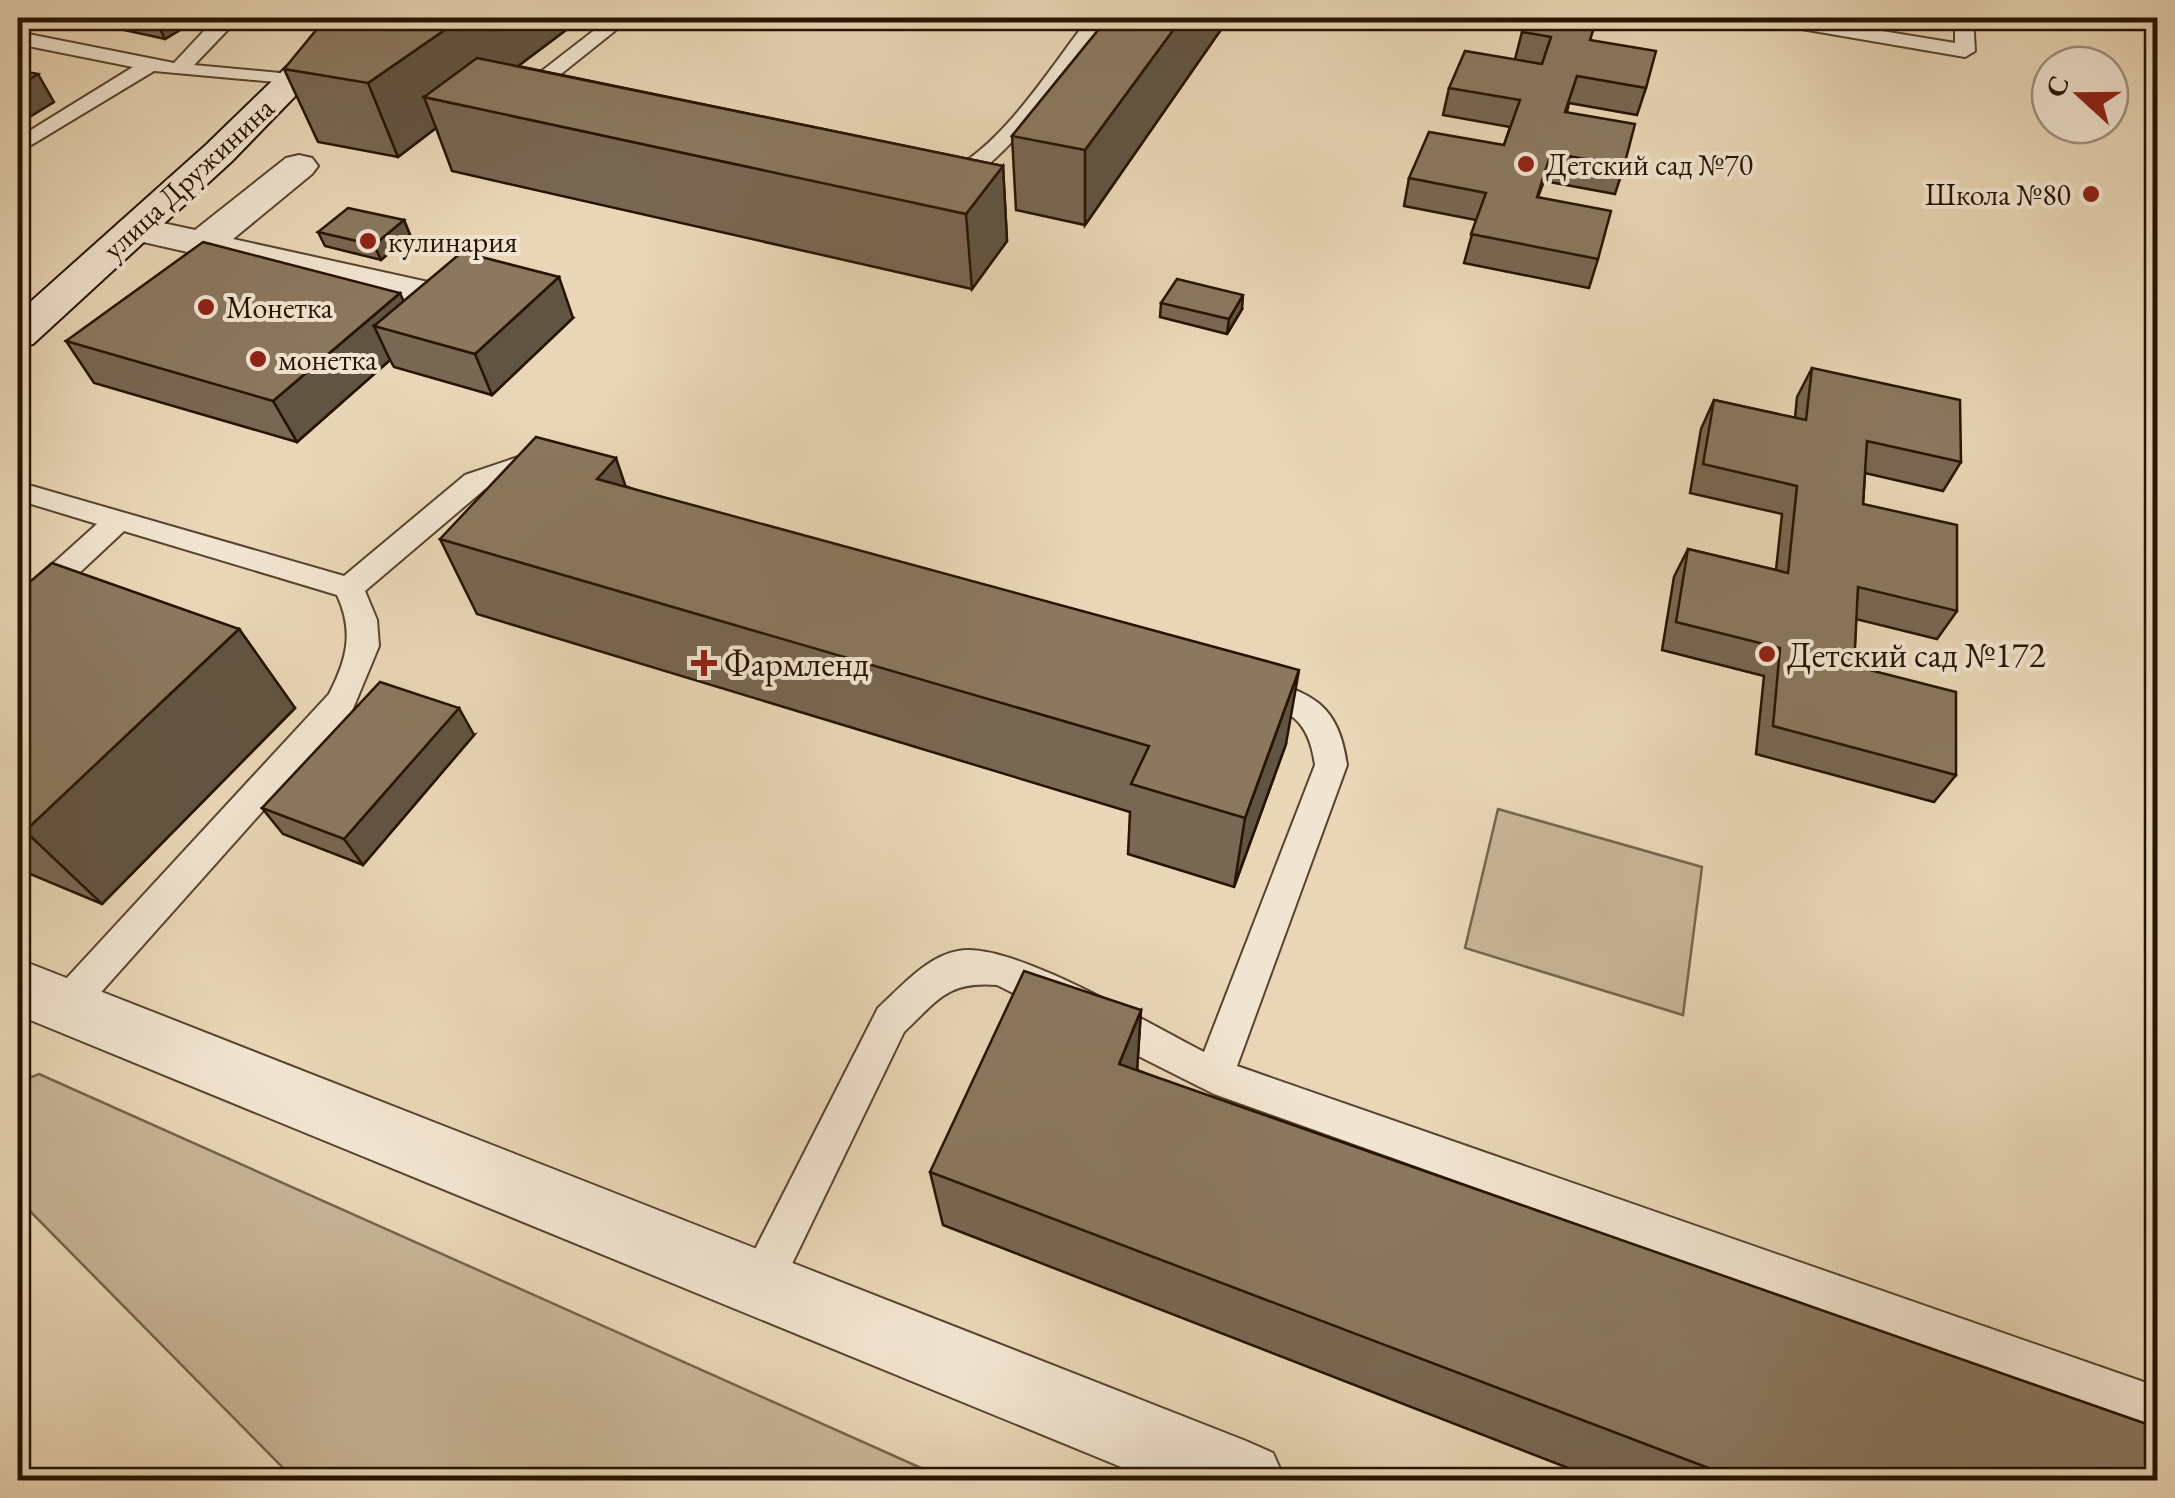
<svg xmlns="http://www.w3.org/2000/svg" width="2175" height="1498" viewBox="0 0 2175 1498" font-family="'EB Garamond',serif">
	<rect width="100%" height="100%" fill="#e9d6b6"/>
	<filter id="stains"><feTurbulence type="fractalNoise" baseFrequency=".002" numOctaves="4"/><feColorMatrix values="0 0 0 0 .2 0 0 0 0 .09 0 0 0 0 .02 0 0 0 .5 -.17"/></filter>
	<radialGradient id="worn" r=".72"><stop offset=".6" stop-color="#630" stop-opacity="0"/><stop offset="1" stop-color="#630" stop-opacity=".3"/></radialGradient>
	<path fill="#c8b597" stroke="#77644c" stroke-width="2.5" d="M1498 809 1702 867 1683 1015 1465 948Z
		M39 1074 948 1480H295L18 1199V1082Z"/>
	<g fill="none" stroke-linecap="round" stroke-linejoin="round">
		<defs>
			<path id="service" d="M216 18H239L194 65 291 74 301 80 298 84 154 71 18 153V138L133 67 18 44V32L174 63Z
				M610 18H631L526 102H512V94Z
				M1089 18H1109C1082 55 984 200 936 188V178C1001 151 1047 71 1089 18Z
				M1708 18H1803L1955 43V18H1973L1975 51 1965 57 1784 26 1718 24Z
				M524 455 551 456 565 465 561 471 526 473 485 489 365 591 377 620 379 646 352 711 78 1018 65 1023 52 1018 46 1006 52 994 329 694C347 659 354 632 337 595L124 531 29 620 18 623V595L97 524 18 500V482L344 576 465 475Z
				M1252 675C1309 693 1338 700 1347 765L1237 1066 2158 1387V1431L1214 1094 997 985C947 981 938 1000 904 1032L774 1301 759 1307 744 1301 738 1286 744 1271 878 1008C900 988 927 956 958 951 1011 940 1152 1026 1204 1052L1315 765C1308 714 1286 710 1241 695L1236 687 1241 679Z"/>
			<path id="minor" d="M299 155 312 158 318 166 312 174 233 239 460 289 466 298 460 307 445 310 121 237 115 229 121 221 135 217 195 230 286 158Z"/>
			<path id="tertiary" d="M18 959 1246 1441 1273 1453 1285 1480H1153L18 1015Z"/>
			<path id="secondary" d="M337 18H371L232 161 33 344 18 348V313L206 145Z"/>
		</defs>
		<use href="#service" stroke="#57442e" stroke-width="4"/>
		<use href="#minor" stroke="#57442e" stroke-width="4"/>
		<use href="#tertiary" stroke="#57442e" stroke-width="4"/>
		<use href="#secondary" stroke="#261300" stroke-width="4"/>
		<use href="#service" fill="#f1e4d0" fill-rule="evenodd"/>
		<use href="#minor" fill="#f1e4d0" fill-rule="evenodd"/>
		<use href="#tertiary" fill="#f1e4d0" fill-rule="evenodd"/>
		<use href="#secondary" fill="#f1e4d0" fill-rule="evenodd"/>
	</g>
	<path fill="#786752" stroke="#261300" stroke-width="2.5" d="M69 18H200L165 39Z
		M377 18H582L518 66 1003 166 1007 241 972 289 452 171 436 128 398 157 318 142 284 69Z
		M1108 18H1229L1085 225 1016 210 1012 136Z
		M1522 32 1591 40 1646 88 1637 115 1569 103 1567 112 1624 166 1615 194 1544 181 1538 197 1598 259 1589 288 1464 263 1476 220 1404 206 1409 178 1504 145 1510 127 1443 115 1449 88 1515 59Z
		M404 220 410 235 381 260 325 246 318 232Z
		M404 301 573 318 492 395 394 367 390 360 297 442 94 383 66 341Z
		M1161 303 1242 309 1227 334 1160 317Z
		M1812 368 1961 462 1943 491 1865 473 1863 504 1957 611 1937 639 1856 619 1854 666 1956 775 1934 802 1756 754 1764 676 1662 650 1674 577 1688 549 1776 570 1782 514 1690 493 1701 429 1714 400 1795 418 1797 397Z
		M625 486 1286 744 1234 887 1128 854 1130 812 477 614 440 539Z
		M18 592 239 629 295 708 102 904 18 869Z
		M474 735 363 865 283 834 262 808Z
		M1141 1010 1137 1070 2158 1480H1599L943 1225 930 1172Z"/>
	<path fill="#615442" stroke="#261300" stroke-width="2.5" d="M170 18H200L165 39 158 25Z
		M462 18H582L465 106 424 97 436 128 398 157 368 83Z
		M1182 18H1229L1085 225V150Z
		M38 74 54 102 18 124V86Z
		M1003 166 1007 241 972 289 966 214Z
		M404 220 410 235 381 260 374 245Z
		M559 277 573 318 492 395 475 354Z
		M400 293 418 335 374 326 390 360 297 442 273 401Z
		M1243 295 1242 309 1227 334 1229 319Z
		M616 458 642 535 597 479Z
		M239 629 295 708 102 904 25 831Z
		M1299 670 1286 744 1234 887 1245 818Z
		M459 708 474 735 363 865 344 839Z
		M1141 1010 1137 1071 1119 1064Z"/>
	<path fill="#8b785f" stroke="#261300" stroke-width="2.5" d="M124 18H170L158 25Z
		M326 18H346L371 22 377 18H462L368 83 284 69Z
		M1108 18H1182L1085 150 1012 136Z
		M1527 18H1597L1590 40 1656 51 1646 88 1577 76 1565 112 1635 124 1624 166 1551 153 1537 197 1611 211 1598 259 1471 234 1486 193 1409 178 1429 132 1504 145 1520 100 1449 88 1465 51 1542 64 1551 37 1522 32Z
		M477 58 1003 166 966 214 424 97Z
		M18 70 38 74 18 86Z
		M348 208 404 220 374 245 318 232Z
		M203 242 400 293 273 401 66 341Z
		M462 252 559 277 475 354 374 326Z
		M1177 279 1243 295 1229 319 1161 303Z
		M1812 368 1960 400 1961 462 1867 441 1863 504 1957 525V611L1858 587 1854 666 1956 692V775L1773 726 1780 648 1676 622 1688 549 1788 573 1797 486 1703 464 1714 400 1806 420Z
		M536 437 616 458 597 479 1299 670 1245 818 1131 784 1149 746 440 539Z
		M52 563 239 629 25 831 18 828V592Z
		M380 682 459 708 344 839 262 808Z
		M1024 971 1141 1010 1119 1064 2158 1428V1480H1740L930 1172Z"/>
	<g fill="#8f2418" stroke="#f1e4d0" stroke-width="4">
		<circle cx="1526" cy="164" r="10"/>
		<circle cx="2091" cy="194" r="10"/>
		<circle cx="368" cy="241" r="10"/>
		<circle cx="206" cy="307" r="10"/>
		<circle cx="258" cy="359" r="10"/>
		<circle cx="1767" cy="654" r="10"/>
		<path d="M699 648h10v10h10v10h-10v10h-10v-10h-10v-10h10z"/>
	</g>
	<g text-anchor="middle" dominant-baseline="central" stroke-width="8" stroke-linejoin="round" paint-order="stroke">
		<g font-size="30" fill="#261300" stroke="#f1e4d0" text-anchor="start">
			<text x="1546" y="164">Детский сад №70</text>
			<text x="2071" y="194" text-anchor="end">Школа №80</text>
			<text x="388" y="241">кулинария</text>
			<text x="226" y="307">Монетка</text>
			<text x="278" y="359">монетка</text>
		</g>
		<g font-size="30" fill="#261300" stroke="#f1e4d0">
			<text transform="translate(188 178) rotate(-43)">улица Дружинина</text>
		</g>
		<g font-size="35" fill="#261300" stroke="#f1e4d0" text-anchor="start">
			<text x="1787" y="654">Детский сад №172</text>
			<text x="724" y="663">Фармленд</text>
		</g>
	</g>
	<rect width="2175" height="1498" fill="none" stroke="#e9d6b6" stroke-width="60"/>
	<rect x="20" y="20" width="2135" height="1458" fill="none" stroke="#261300" stroke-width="5"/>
	<rect x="30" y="30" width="2115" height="1438" fill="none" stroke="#261300" stroke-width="2.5"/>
	<g transform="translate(2080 95) rotate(291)"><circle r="48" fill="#f1e4d0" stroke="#a0907d" stroke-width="2.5"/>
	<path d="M0-8L18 38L0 25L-18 38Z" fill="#8f2418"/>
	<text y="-15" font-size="28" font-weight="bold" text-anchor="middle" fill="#261300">С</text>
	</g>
	<rect width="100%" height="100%" filter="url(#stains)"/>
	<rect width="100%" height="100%" fill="url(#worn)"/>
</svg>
